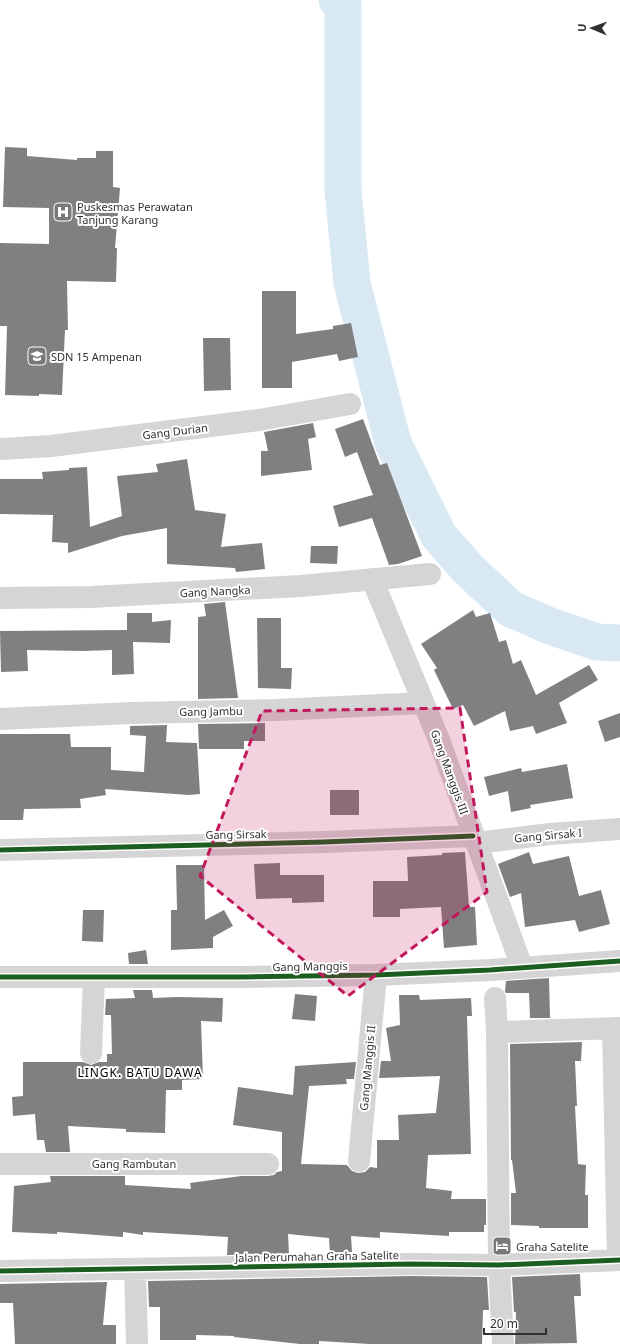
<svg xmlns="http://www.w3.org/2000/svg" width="620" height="1344" viewBox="0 0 620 1344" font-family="'Noto Sans',sans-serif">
	<rect width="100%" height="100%" fill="#fff"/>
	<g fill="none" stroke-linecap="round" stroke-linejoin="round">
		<path stroke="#d9e9f4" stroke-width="37" d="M337 0 343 5V190L352 283 393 443 439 536 468 569 511 609 550 626 597 642 620 643"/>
	</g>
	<path fill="#808080" d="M5 147 27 148V156L77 160V158H96V151H113V187L120 188 115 248H117L116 282 67 281 68 330H65L62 395 39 394V396L5 395 7 326H0V243L49 244V208L3 207Z
		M262 291H296V334L333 329V326L351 323 358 357 339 361 337 354 292 362V388H262Z
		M203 338H230L231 390 204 391Z
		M363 419 380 465 387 463 422 556 398 564 389 565 372 518 339 527 333 506 373 495 357 452 345 457 335 429Z
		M313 423 316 437 308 439 312 470 261 476V451H268L264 432Z
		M187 459 195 510 226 514 221 547 262 543 265 569 236 572 235 568 167 564V528L122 536 68 553V543L52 542 53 515 0 514V479H43L42 472 69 470V468L87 467 90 527 122 516 117 476 158 472 156 464Z
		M311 546H338L337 564 310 563Z
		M225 602 238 698 198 699V617L206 616 204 604Z
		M473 610 476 617 490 613 499 642 506 640 513 664 521 660 536 695 589 665 598 680 559 703 567 723 536 734 533 726 510 731 505 711 474 726 463 705 453 709 434 670 437 668 421 644Z
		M127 613H152V622L171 620 170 643 133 642 134 674 112 675V650L83 651 27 650 28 671 1 672 0 631 127 630Z
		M257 618H281V668H292L291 689 258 688Z
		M620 713V737L605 742 598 721Z
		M265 723V741H244V749H199L198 724Z
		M167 725 166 742 197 743 200 794 189 795 105 789 106 795 80 799 81 808 24 809 23 820H0V734H70L71 747H111V770L144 772 146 736 130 735V726Z
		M567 764 573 798 530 805 531 808 511 812 508 791 489 796 484 777 521 768 522 772Z
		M330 790H359V815H330Z
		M465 852 469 907H475L477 945 444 948 441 907 400 909V917H373V881H408L407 857 442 855V853Z
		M529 852 533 864 569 856 579 896 601 890 610 924 579 932 575 920 525 927 521 893 510 897 498 864Z
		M280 863V875H324V902L292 903V898L256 899 254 864Z
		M176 865H204L205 920 224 910 233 926 213 937V948L171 950V910H177Z
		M83 910H104L103 942 82 941Z
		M146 950 148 964H129L128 953Z
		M549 978 550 1018H530L529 993H506L505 991 506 981Z
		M133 990H152L153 998 178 997 223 998 222 1022 201 1021 203 1079 182 1080V1090H166L165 1133 126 1132V1129L68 1126 70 1152H46L44 1140H37L35 1114 13 1116 12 1097 23 1096V1062H83L91 1065 99 1062H107V1054H112L111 1015H105L106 999 135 998Z
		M295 994 317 996 315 1021 292 1019Z
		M399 995H419L420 1000 471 998 472 1016H467L471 1154 428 1155 426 1188 452 1191 451 1199H486V1225H484V1232H449V1236L380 1232V1238L351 1236 352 1252 330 1253 329 1238 288 1234 289 1254 227 1255 228 1237 143 1232V1235L123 1232V1237L57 1232V1234L12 1232 14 1186 51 1182 50 1176H125V1185L191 1189 190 1183 241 1176H268L274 1175 277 1172 282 1171V1132L233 1125 238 1087 293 1095 295 1066 356 1062 354 1079H346L347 1084 309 1086 301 1164 347 1165 352 1171 358 1173 365 1172 370 1167 377 1168V1140H399L398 1115 436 1113 440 1076 379 1078 381 1061H391L386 1028 400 1025Z
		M582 1042 581 1061H575L577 1106H575L578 1164 586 1165 585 1195H588V1228H539V1226L511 1225V1193H516L512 1160H511L510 1044Z
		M580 1274 581 1296H574L577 1343 515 1344 516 1312H514L512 1277Z
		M410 1276 487 1277 489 1310H483L482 1344H369L319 1341V1344H300L234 1337V1336L196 1335V1340H160V1307H149L148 1281Z
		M107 1282 103 1325H116V1344H15L13 1303H0V1284Z"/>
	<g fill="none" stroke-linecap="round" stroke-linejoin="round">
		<path stroke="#d5d5d5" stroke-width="22" d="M0 449 51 446 259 420 350 404
			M372 579 439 740 522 967
			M0 598 91 597 301 586 430 574
			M0 719 132 713 276 710 423 703
			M476 843 550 834 620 829
			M0 850 324 842 473 836
			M0 977H243L376 975 490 970 620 961
			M495 998 497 1032 499 1265 503 1344
			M613 1028 618 1260
			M497 1032 620 1028
			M91 1053 94 977
			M359 1161 376 975
			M0 1164H268
			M135 1270 137 1344
			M0 1271 410 1264 499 1265 620 1260"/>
		<defs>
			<path id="cycleway" d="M0 850 324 842 473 836
				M0 977H243L376 975 490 970 620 961
				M0 1271 410 1264 499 1265 620 1260"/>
		</defs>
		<use href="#cycleway" stroke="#fff" stroke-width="8"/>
		<use href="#cycleway" stroke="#1b5e20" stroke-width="5"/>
	</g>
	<path fill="#c2185b" fill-opacity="0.2" stroke="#c2185b" stroke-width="3" stroke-dasharray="8 5" stroke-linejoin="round" d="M460 708 487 892 348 996 200 876 262 711Z"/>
	<defs>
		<symbol id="hospital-square" viewBox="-11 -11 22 22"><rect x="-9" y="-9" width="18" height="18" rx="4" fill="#797979" stroke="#fff"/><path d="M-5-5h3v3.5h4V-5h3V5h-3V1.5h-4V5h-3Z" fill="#fff"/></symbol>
		<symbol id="school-square" viewBox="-11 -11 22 22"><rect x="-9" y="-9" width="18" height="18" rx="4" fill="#797979" stroke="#fff"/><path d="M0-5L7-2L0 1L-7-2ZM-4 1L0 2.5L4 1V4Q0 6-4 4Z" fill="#fff"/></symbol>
		<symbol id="hotel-square" viewBox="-11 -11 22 22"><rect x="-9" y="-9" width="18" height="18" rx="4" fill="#797979" stroke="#fff"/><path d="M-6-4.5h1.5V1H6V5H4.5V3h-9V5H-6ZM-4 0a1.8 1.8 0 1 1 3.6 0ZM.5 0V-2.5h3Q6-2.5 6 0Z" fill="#fff"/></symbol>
	</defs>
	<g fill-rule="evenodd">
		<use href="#hospital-square" x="52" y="201" width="22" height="22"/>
		<use href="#school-square" x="26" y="345" width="22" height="22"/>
		<use href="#hotel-square" x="491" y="1235" width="22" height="22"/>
	</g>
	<g text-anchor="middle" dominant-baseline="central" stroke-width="4" stroke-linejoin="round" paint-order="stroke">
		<g font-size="11" fill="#313131" stroke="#fff" text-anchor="start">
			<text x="77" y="206">Puskesmas Perawatan<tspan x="77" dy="13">Tanjung Karang</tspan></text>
			<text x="51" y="356">SDN 15 Ampenan</text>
			<text x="516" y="1246">Graha Satelite</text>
		</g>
		<g font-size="11" fill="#313131" stroke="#fff">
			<text transform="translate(175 431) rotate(-7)">Gang Durian</text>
			<text transform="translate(215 591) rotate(-3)">Gang Nangka</text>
			<text transform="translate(211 711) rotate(-1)">Gang Jambu</text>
			<text transform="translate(450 772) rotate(70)">Gang Manggis III</text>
			<text transform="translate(236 834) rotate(-1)">Gang Sirsak</text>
			<text transform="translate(548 835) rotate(-5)">Gang Sirsak I</text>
			<text transform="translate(310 966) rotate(-1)">Gang Manggis</text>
			<text transform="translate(367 1068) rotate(-85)">Gang Manggis II</text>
			<text x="134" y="1163">Gang Rambutan</text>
			<text transform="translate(317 1256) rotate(-1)">Jalan Perumahan Graha Satelite</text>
		</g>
		<g font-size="12" letter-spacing="1" fill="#000" stroke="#fff">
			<text x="140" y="1072">LINGK. BATU DAWA</text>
		</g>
	</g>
	<g transform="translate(592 28) rotate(272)" stroke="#ffffff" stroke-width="3" paint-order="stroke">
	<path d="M0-3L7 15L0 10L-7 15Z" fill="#313131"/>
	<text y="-6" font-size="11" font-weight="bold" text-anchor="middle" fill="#313131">U</text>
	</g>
	<path d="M484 1328v6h62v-6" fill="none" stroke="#313131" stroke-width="2"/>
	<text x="490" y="1328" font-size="12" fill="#313131" stroke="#ffffff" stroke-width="3" paint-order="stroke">20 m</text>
</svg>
